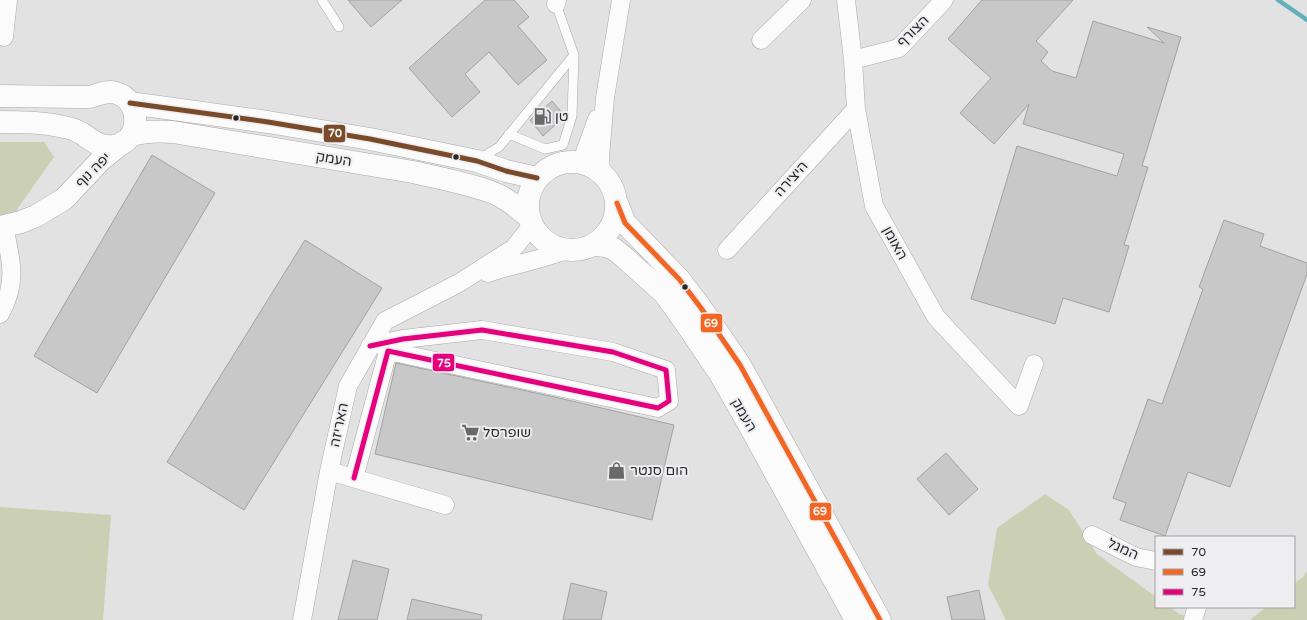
<svg xmlns="http://www.w3.org/2000/svg" width="1307" height="620" viewBox="0 0 1307 620" font-family="'Varela Round','Noto Sans Hebrew',sans-serif">
	<rect width="100%" height="100%" fill="#e2e2e3"/>
	<path fill="#cbd0b4" d="M0 142H44L54 157 18 208 7 246 0 254Z
		M1045 494 1069 510 1097 554 1156 597V607H1170L1179 614 1201 620H1006L988 585 997 528Z
		M0 507 111 515 103 620H0Z
		M1307 571V620H1250L1266 607H1294V584L1303 577Z"/>
	<g fill="none" stroke-linecap="round" stroke-linejoin="round">
		<path stroke="#63b0b8" stroke-width="4.5" d="M1278 0 1307 20"/>
	</g>
	<path fill="#c8c8c9" stroke="#a2a2a3" d="M348 0H402L371 27Z
		M485 0H514L529 17 518 26 547 60 518 85 489 52 465 74 480 92 452 117 409 68Z
		M982 0H1073L1036 41 1048 52 1041 61 1052 71 1076 78 1093 21 1164 43 1147 27 1181 37 1142 166 1148 167 1124 245 1129 246 1109 312 1063 298 1055 324 971 299 1017 146 1117 176 1124 154 1023 124 1029 104 994 144 960 113 991 78 948 39Z
		M552 101 565 116 543 136 530 120Z
		M152 155 215 193 97 393 34 356Z
		M1224 220 1264 234 1260 246 1307 263V274L1230 487 1188 472 1165 536 1120 520 1126 503 1113 498 1148 399 1162 404 1203 289 1199 287Z
		M305 240 382 288 244 510 167 462Z
		M396 363 559 398 674 425 652 520 375 454Z
		M946 453 978 489 949 515 917 479Z
		M353 560 389 569 377 620H338Z
		M571 583 607 592 601 620H563Z
		M979 590 985 620H952L947 597Z
		M412 599 482 615 481 620H407Z"/>
	<g fill="none" stroke-linecap="round" stroke-linejoin="round">
		<defs>
			<path id="lane" d="M322 0 339 27
				M509 134 545 149 563 145 572 116 574 55
				M479 159 499 147 574 55 556 4"/>
			<path id="street" d="M846 0 853 60 856 109 874 206 936 317 1019 406 1034 364
				M556 4 557 0
				M4 37 8 0
				M761 40 802 0
				M853 60 899 48 944 0
				M580 161 584 155 597 119
				M601 171 600 157 605 98 621 0
				M727 250 856 109
				M488 273C514 264 541 260 566 250
				M0 314C18 283 11 259 4 227
				M329 471 445 505
				M354 478 388 351 658 408 669 401 666 370 613 352 482 330 403 339 370 346
				M1092 535 1136 557 1156 561
				M302 620 329 471 348 386 385 321 459 283 514 248 532 225
				M1193 620 1197 607"/>
			<path id="secondary" d="M0 96 77 97C81 97 85 97 89 97 98 95 106 90 116 93 142 100 142 142 114 146 99 148 92 140 81 133 76 130 70 128 64 127 43 122 21 122 0 122
				M130 103 268 122 370 139 477 161 506 171 537 178
				M130 136C143 131 159 131 173 132L413 172C439 178 466 183 491 192 505 197 518 208 530 218
				M528 206a44 44 0 1 1 88 0a44 44 0 1 1-88 0Z
				M617 203 625 223 679 279 701 308 740 365 880 620
				M0 227 21 222 36 216 64 199 101 160 123 142
				M594 245 606 246 614 249 625 258 664 293 685 322 720 374 748 423 856 620"/>
		</defs>
		<use href="#lane" stroke="#aaaaab" stroke-width="10"/>
		<use href="#street" stroke="#aaaaab" stroke-width="19"/>
		<use href="#secondary" stroke="#aaaaab" stroke-width="23"/>
		<use href="#lane" stroke="#fbfbfb" stroke-width="9"/>
		<use href="#street" stroke="#fbfbfb" stroke-width="18"/>
		<use href="#secondary" stroke="#fbfbfb" stroke-width="22"/>
		<defs>
			<path id="bus-1" d="M130 103 268 122 370 139 477 161 506 171 537 178"/>
			<path id="bus-2" d="M617 203 625 223 679 279 701 308 740 365 880 620"/>
			<path id="bus-3" d="M354 478 388 351 658 408 669 401 666 370 613 352 482 330 403 339 370 346"/>
		</defs>
		<use href="#bus-1" stroke="#eeeef1" stroke-width="8"/>
		<use href="#bus-2" stroke="#eeeef1" stroke-width="8"/>
		<use href="#bus-3" stroke="#eeeef1" stroke-width="8"/>
		<use href="#bus-1" stroke="#7a4b2a" stroke-width="5"/>
		<use href="#bus-2" stroke="#f26522" stroke-width="5"/>
		<use href="#bus-3" stroke="#e5007d" stroke-width="5"/>
	</g>
	<defs>
		<symbol id="fuel-bare" viewBox="-9 -9 18 18"><path d="M-5.5-6h7V0h2V4h1.3V-2.5L3-4.5l.8-.8L6-3V5H2.5V1h-1V6h-7ZM-4.2-4.7v3.2H.2V-4.7Z" fill="#69696a" stroke="#eeeef1" stroke-width="2.5" paint-order="stroke"/></symbol>
		<symbol id="supermarket-bare" viewBox="-9 -9 18 18"><path d="M-6-5.5h2.5l.6 2H6L4.5 2H-2.5L-4.4-4H-6ZM-1.5 3.2a1.3 1.3 0 1 0 .1 0ZM3 3.2a1.3 1.3 0 1 0 .1 0Z" fill="#69696a" stroke="#eeeef1" stroke-width="2.5" paint-order="stroke"/></symbol>
		<symbol id="shop-bare" viewBox="-9 -9 18 18"><path d="M-5-2.5h2.3a2.7 3.5 0 0 1 5.4 0H5L5.5 6h-11ZM-1.5-2.5h3a1.5 2.3 0 0 0-3 0Z" fill="#69696a" stroke="#eeeef1" stroke-width="2.5" paint-order="stroke"/></symbol>
	</defs>
	<g fill-rule="evenodd">
		<use href="#fuel-bare" x="530" y="104" width="25" height="25"/>
		<use href="#supermarket-bare" x="458" y="420" width="25" height="25"/>
		<use href="#shop-bare" x="604" y="458" width="25" height="25"/>
	</g>
	<g fill="#282829" stroke="#eeeef1" stroke-width="1.5">
		<circle cx="236" cy="118" r="3.5"/>
		<circle cx="456" cy="157" r="3.5"/>
		<circle cx="685" cy="287" r="3.5"/>
	</g>
	<g text-anchor="middle" dominant-baseline="central" stroke-width="4" stroke-linejoin="round" paint-order="stroke">
		<g font-size="14" fill="#282829" stroke="#eeeef1">
			<text transform="translate(913 31) rotate(-44)">הצורף</text>
			<text transform="translate(334 159) rotate(9)">העמק</text>
			<text transform="translate(93 170) rotate(-45)">יפה נוף</text>
			<text transform="translate(791 179) rotate(-48)">היצירה</text>
			<text transform="translate(895 243) rotate(61)">האומן</text>
			<text transform="translate(744 415) rotate(60)">העמק</text>
			<text transform="translate(339 425) rotate(-78)">האריזה</text>
			<text transform="translate(1123 549) rotate(24)">המגל</text>
		</g>
		<g font-size="14" fill="#282829" stroke="#eeeef1" text-anchor="start">
			<text x="555" y="116">טן</text>
			<text x="483" y="432">שופרסל</text>
			<text x="630" y="470">הום סנטר</text>
		</g>
	</g>
	<g stroke="#eeeef1" stroke-width="1.5">
		<rect x="323" y="124" width="23" height="19" rx="4" fill="#7a4b2a"/>
		<rect x="700" y="313" width="23" height="20" rx="4" fill="#f26522"/>
		<rect x="432" y="353" width="23" height="19" rx="4" fill="#e5007d"/>
		<rect x="809" y="502" width="23" height="19" rx="4" fill="#f26522"/>
	</g>
	<g font-size="11" text-anchor="middle" font-weight="bold" fill="#fff">
		<text x="335" y="137">70</text>
		<text x="711" y="327">69</text>
		<text x="444" y="367">75</text>
		<text x="820" y="515">69</text>
	</g>
	<rect x="1155" y="536" width="140" height="72" fill="#eeeef1" stroke="#9f9fa1"/>
	<rect x="1163" y="549" width="20" height="6" fill="#7a4b2a" stroke="#9f9fa1"/>
	<text x="1191" y="556" font-size="12" fill="#282829">70</text>
	<rect x="1163" y="569" width="20" height="6" fill="#f26522" stroke="#9f9fa1"/>
	<text x="1191" y="576" font-size="12" fill="#282829">69</text>
	<rect x="1163" y="589" width="20" height="6" fill="#e5007d" stroke="#9f9fa1"/>
	<text x="1191" y="596" font-size="12" fill="#282829">75</text>
</svg>
